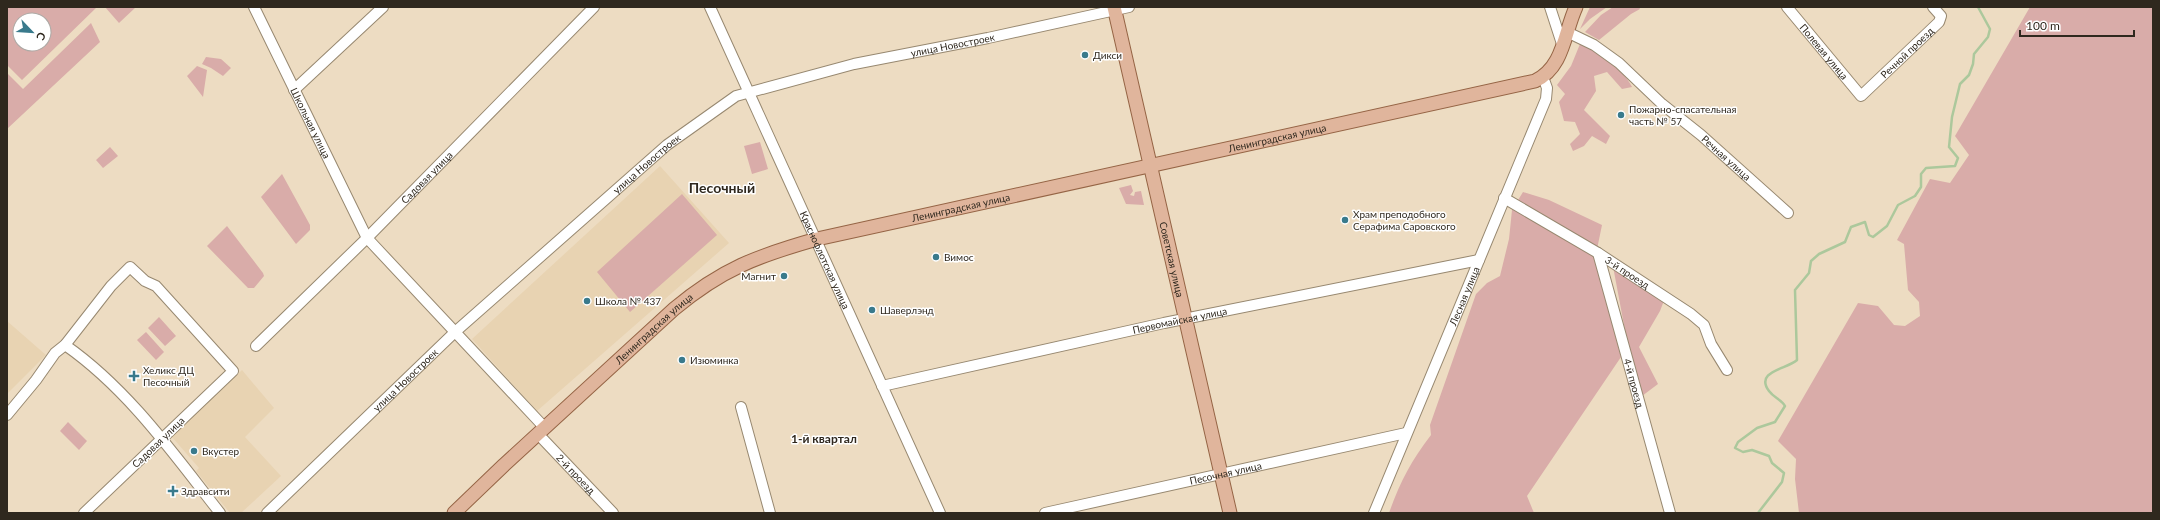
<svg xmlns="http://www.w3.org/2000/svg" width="2160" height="520" viewBox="0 0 2160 520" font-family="Lato,sans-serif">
	<rect width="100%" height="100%" fill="#eddcc2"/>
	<path fill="#e8d3b2" d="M660 166 729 243 537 411 472 339Z
		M7 321 46 355 7 394Z
		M242 370 274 408 245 437 281 476 241 513H230L196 471 199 468 172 437Z"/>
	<path fill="#d9aca9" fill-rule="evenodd" d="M7 7H97L22 80 7 65ZM20 20H44V44H20Z
		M105 7H136L119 23Z
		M1590 7H1607L1590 19 1580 29Z
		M1613 7H1639L1640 9 1631 14 1599 40 1585 32 1601 15Z
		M2030 7H2153V513H1799L1795 479 1796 459 1778 441 1858 303 1878 306 1894 325 1905 326 1920 316 1919 302 1908 290 1904 244 1897 240 1930 179 1950 183 1969 155 1955 136Z
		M91 23 100 42 7 129V73L23 89Z
		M1580 44C1600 53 1622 67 1632 87L1622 89 1607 72 1594 76 1596 91 1584 110 1610 136 1606 144 1592 136 1584 146 1573 151 1570 144 1580 134 1575 122 1564 121 1559 102 1565 94 1557 85 1571 66Z
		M206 57 221 59 231 68 223 76 211 68 202 64Z
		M197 66 207 70 203 97 187 76Z
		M760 142 768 169 752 174 744 146Z
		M110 147 118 156 103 168 96 160Z
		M282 174 310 225V230L296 244 261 197Z
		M1131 185 1133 191 1130 195 1134 196 1135 192 1141 191 1144 205 1126 204 1119 188Z
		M1523 192 1549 200 1602 225 1595 259 1621 357 1527 496 1534 513H1389C1400 482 1411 461 1431 435L1430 425 1476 294 1487 283 1500 276 1509 239 1512 210Z
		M682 194 717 235 630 312 597 272Z
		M227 226 263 273 264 276 254 288H248L207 246Z
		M1612 261 1665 298 1660 311 1639 347 1658 384 1642 396 1630 357Z
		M159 317 176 336 165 346 148 328Z
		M146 332 164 352 156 360 137 340Z
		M68 422 87 441 79 450 60 431Z"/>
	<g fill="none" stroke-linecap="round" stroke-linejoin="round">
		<path stroke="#acc89c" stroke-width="2.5" d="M1758 513 1782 482 1784 473 1772 463 1769 456 1752 450 1743 452 1735 448 1738 442 1757 428 1775 422 1785 406C1781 399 1774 398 1769 391 1754 371 1788 369 1797 360L1795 290 1809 273 1811 261 1819 254 1845 242 1851 227 1865 222 1869 235 1873 237 1887 226 1898 205 1915 196 1921 187V174L1926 168 1955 166 1958 158 1949 147 1952 117 1960 84 1969 75 1973 64 1974 54 1988 37 1990 29 1978 7"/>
		<defs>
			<g id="minor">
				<path id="s1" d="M254 7 367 238 545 428"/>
				<path id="s2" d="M710 7 940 513"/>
				<path d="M1550 7 1563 47"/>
				<path id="s3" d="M1787 7 1861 96 1939 22 1941 16 1933 7"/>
				<path id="s4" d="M1567 32 1594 45 1619 63 1662 104 1701 135 1788 213"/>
				<path d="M294 90 383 7"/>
				<path id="s5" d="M1504 198 1598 253 1691 314 1704 325 1711 344 1727 370"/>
				<path id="s6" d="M1598 253 1670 513"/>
				<path d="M65 345C128 389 173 453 220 513"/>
				<path id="s7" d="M256 346 367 238 594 7"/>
				<path id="s8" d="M882 386 1164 323 1479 260"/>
				<path d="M741 407 770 513"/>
				<path d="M7 415 36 380 55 353 65 345 111 286 130 267 145 281 156 286 233 371 84 513"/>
				<path id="s9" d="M538 434 613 513"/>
				<path id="s10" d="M267 513 455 332 667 145 736 96 854 64 988 38 1129 7"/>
				<path id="s11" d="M1045 513 1406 433"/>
				<path id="s12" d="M1374 513 1546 99 1547 88 1543 77"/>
			</g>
			<g id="major">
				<path id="s13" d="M1114 7 1230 513"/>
				<path id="s14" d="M454 513 504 465 674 309C722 269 757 256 817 239L1535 81C1564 67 1564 33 1576 7"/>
			</g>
		</defs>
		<use href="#minor" stroke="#978870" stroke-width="12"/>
		<use href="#major" stroke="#956445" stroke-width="15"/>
		<use href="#minor" stroke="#fff" stroke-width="10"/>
		<use href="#major" stroke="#e0b59c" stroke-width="13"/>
	</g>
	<g fill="#397a8c" stroke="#fff" stroke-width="1.5">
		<circle cx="1085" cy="55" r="4"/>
		<circle cx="1621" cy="115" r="4"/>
		<circle cx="1345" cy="220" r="4"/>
		<circle cx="936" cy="257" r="4"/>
		<circle cx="784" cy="276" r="4"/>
		<circle cx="587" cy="301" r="4"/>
		<circle cx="872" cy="310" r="4"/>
		<circle cx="682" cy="360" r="4"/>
		<path d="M132 370h4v4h4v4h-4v4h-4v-4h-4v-4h4z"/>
		<circle cx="194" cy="451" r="4"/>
		<path d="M171 485h4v4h4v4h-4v4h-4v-4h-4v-4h4z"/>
	</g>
	<g text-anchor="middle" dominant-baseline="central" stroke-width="3" stroke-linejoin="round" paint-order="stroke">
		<g font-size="10" fill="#2f281e" stroke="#fff">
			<text stroke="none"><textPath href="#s10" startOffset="851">улица Новостроек</textPath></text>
			<text stroke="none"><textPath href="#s3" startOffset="58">Полевая улица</textPath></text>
			<text stroke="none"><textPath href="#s3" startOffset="179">Речной проезд</textPath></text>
			<text stroke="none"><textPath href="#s1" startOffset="129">Школьная улица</textPath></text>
			<text stroke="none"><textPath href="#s14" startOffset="932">Ленинградская улица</textPath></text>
			<text stroke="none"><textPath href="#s4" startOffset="204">Речная улица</textPath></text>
			<text stroke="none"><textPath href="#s10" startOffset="516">улица Новостроек</textPath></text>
			<text stroke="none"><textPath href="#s7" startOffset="240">Садовая улица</textPath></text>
			<text stroke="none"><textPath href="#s14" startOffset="608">Ленинградская улица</textPath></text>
			<text stroke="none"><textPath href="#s2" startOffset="278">Краснофлотская улица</textPath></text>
			<text stroke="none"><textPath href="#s13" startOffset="259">Советская улица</textPath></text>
			<text stroke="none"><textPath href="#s5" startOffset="144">3-й проезд</textPath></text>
			<text stroke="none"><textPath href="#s12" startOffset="235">Лесная улица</textPath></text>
			<text stroke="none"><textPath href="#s8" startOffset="305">Первомайская улица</textPath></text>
			<text stroke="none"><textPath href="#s14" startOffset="272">Ленинградская улица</textPath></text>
			<text stroke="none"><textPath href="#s10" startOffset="192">улица Новостроек</textPath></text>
			<text stroke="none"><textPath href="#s6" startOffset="135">4-й проезд</textPath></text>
			<text transform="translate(158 442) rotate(-44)">Садовая улица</text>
			<text stroke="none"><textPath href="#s9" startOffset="55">2-й проезд</textPath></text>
			<text stroke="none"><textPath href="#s11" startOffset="185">Песочная улица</textPath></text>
		</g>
		<g font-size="10" fill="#2f281e" stroke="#fff" text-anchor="start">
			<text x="1093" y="55">Дикси</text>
			<text x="1629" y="109">Пожарно-спасательная<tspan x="1629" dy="12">часть № 57</tspan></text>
			<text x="1353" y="214">Храм преподобного<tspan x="1353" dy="12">Серафима Саровского</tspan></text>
			<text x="944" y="257">Вимос</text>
			<text x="776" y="276" text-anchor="end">Магнит</text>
			<text x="595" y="301">Школа № 437</text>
			<text x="880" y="310">Шаверлэнд</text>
			<text x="690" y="360">Изюминка</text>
			<text x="143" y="370">Хеликс ДЦ<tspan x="143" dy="12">Песочный</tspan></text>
			<text x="202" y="451">Вкустер</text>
			<text x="181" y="491">Здравсити</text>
		</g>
		<g font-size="12" font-weight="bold" fill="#2f281e" stroke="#fff">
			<text x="824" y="438">1-й квартал</text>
		</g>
		<g font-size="14" font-weight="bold" fill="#2f281e" stroke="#fff">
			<text x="722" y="187">Песочный</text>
		</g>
	</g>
	<rect width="2160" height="520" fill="none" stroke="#2f281e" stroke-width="16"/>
	<g transform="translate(32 32) rotate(115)"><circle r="19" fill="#ffffff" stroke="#aca9a5"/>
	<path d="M0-3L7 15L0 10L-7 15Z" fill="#397a8c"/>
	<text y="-6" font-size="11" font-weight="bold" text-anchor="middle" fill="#2f281e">С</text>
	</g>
	<path d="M2020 30v6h114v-6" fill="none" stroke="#2f281e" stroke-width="2"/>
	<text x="2026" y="30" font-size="12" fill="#2f281e" stroke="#ffffff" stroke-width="3" paint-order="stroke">100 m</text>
</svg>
